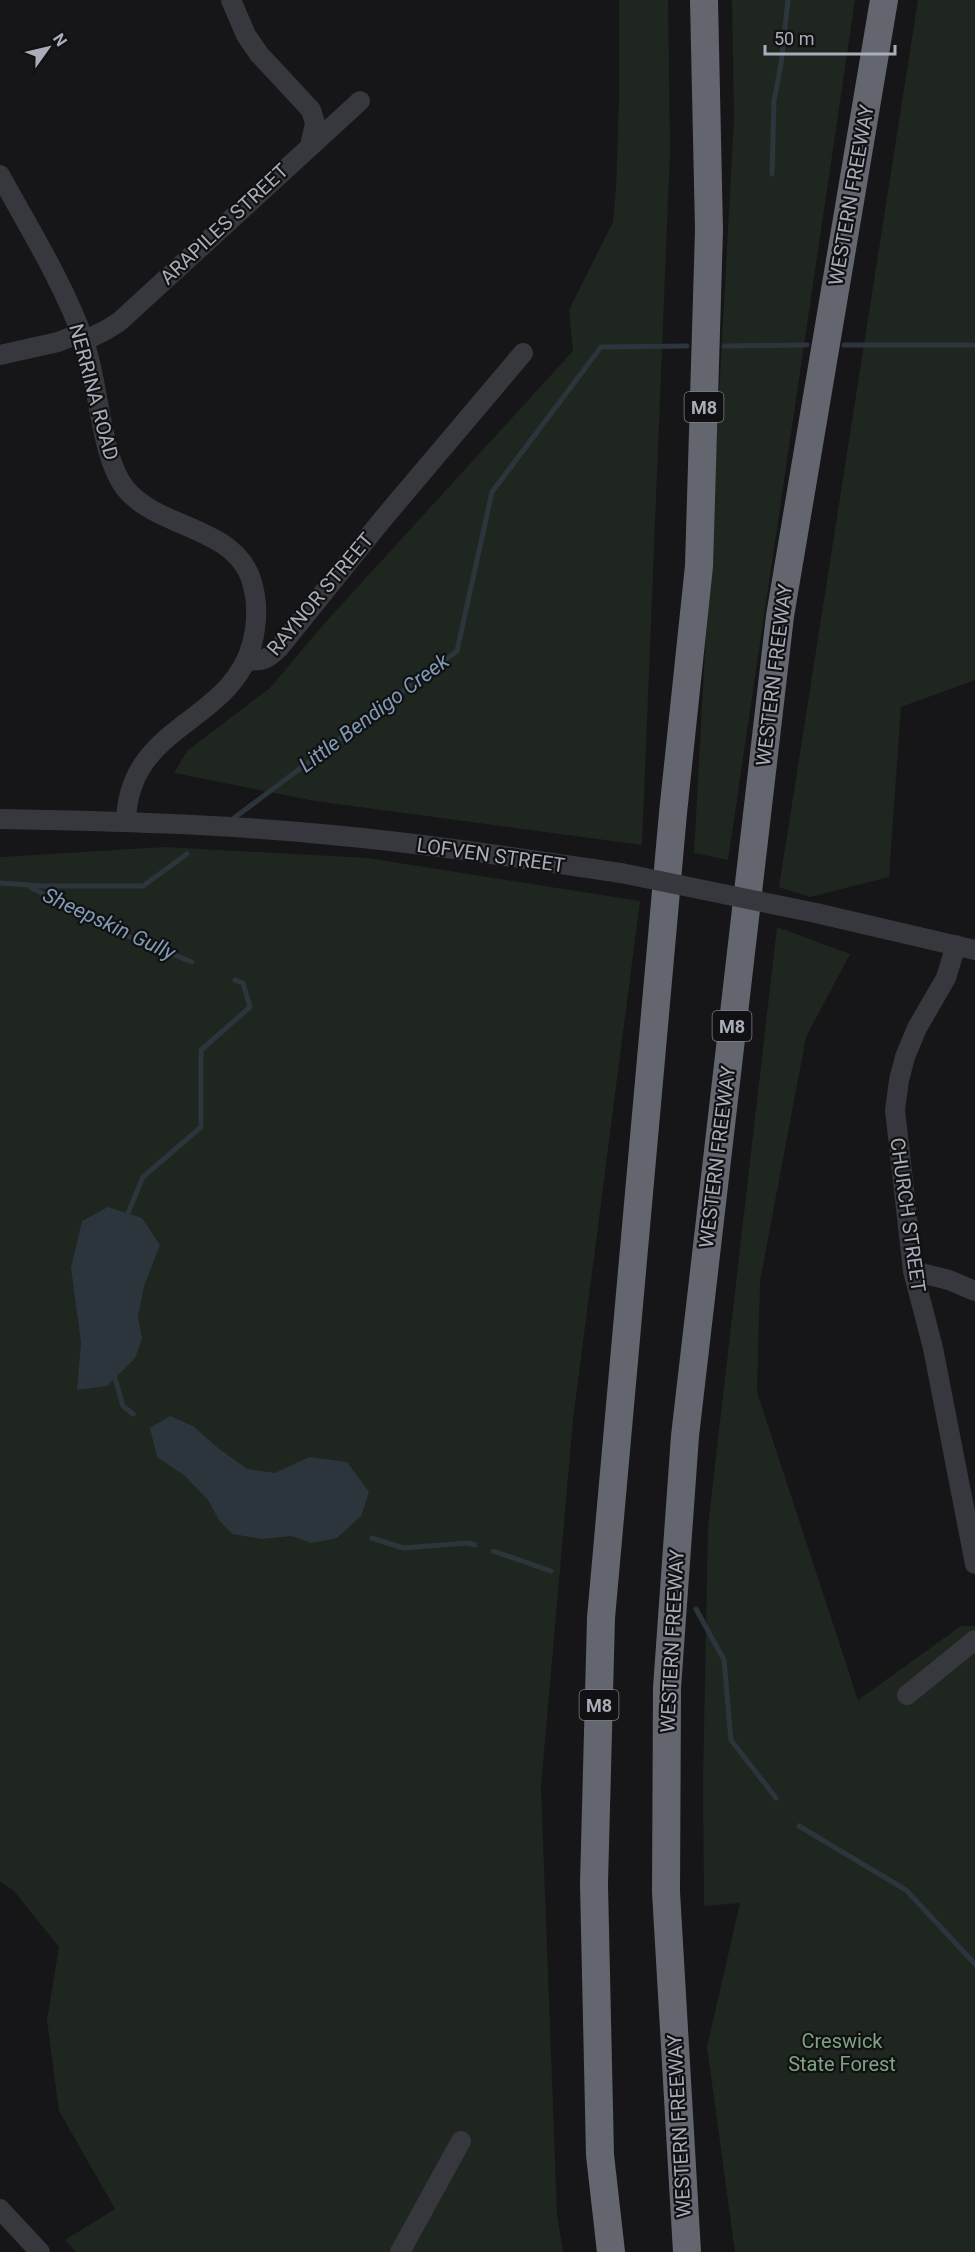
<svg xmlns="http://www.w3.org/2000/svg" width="975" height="2252" viewBox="0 0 975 2252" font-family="Roboto,sans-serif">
	<rect width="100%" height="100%" fill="#161618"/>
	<path fill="#1e261f" d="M619 0H668L670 151 642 845 315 801 174 773 187 751 271 687 323 625 573 351 569 310 613 222 616 189 619 97Z
		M732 0H855L728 860 694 853 734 120Z
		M918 0H975V680L901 707 889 877 810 897 779 887Z
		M165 847 367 858 640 901 573 1420 541 1787 557 2214 563 2252H76L65 2240 115 2209 59 2111 47 2020 59 1947 13 1890 0 1882V857Z
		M777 927 850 954 806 1037 760 1281 757 1392 858 1700 961 1626H975V2252H735L707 2047 740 1903 704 1906 703 1782 708 1526Z"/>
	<path fill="#2c353c" d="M108 1207 142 1218 160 1245 144 1286 138 1317 142 1339 135 1358 107 1386 77 1390 81 1342 71 1268 82 1221Z
		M170 1416 193 1426 218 1448 247 1469 275 1473 309 1457 347 1462 369 1492 361 1516 337 1538 312 1543 291 1536 262 1539 232 1534 219 1520 208 1500 185 1476 157 1457 150 1428Z"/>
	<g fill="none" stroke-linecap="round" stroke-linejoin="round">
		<path stroke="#2c353c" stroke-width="5" d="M772 174 774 101 781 64 788 0
			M844 345H975
			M724 346 807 345
			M234 818 457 651 492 492 601 347 687 346
			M0 883 44 886H143L187 854
			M30 887 117 932 192 962
			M125 1220 143 1177 201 1127V1050L250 1007 243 983 235 980
			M113 1371 123 1406 133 1414
			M372 1538 403 1548 468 1543 475 1545
			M493 1551 551 1571
			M696 1609 724 1660 731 1740 776 1798
			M799 1826 906 1890 975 1964"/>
		<path stroke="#37383d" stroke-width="20" d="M231 0 246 35 259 54 311 110 315 123 310 146
			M0 175C29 228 64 284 84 341 99 382 100 456 125 488 159 531 239 525 253 586 258 605 257 624 252 644 230 725 128 723 126 822
			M84 341 106 330 119 322 360 101
			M0 355 58 342 81 333
			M246 660C262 662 268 659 279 648L382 520 523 353
			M0 819C111 821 222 824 332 835 429 844 525 859 621 873
			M816 913 975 950
			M956 945 946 978 917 1028 905 1057 899 1080 895 1110 913 1271 933 1348 975 1564
			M913 1271 949 1280 975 1291
			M907 1695 975 1640
			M0 2209 40 2252
			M400 2252 461 2141"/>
		<path stroke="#63666e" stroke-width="28" d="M611 2252 600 2155 594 1884 601 1618 673 813 699 566 709 230 704 0
			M687 2252 666 1892 667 1688 685 1436 780 616 884 0"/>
		<path stroke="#37383d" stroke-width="20" d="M621 873 816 913"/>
	</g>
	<g text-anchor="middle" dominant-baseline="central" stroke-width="4.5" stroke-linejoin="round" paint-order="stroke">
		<g fill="#111113" stroke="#7b7e86" stroke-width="1.5">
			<rect x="684.5" y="392" width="39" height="30" rx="4.5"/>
			<rect x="712.5" y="1011" width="39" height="30" rx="4.5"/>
			<rect x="579.5" y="1690" width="39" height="30" rx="4.5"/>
		</g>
		<g font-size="18" font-weight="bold" fill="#a8adb8">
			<text x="704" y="407">M8</text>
			<text x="732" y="1026">M8</text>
			<text x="599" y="1705">M8</text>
		</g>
		<g font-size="20" fill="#a8adb8" stroke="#111113">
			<text transform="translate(851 195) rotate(-80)">WESTERN FREEWAY</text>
			<text transform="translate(224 224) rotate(-43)">ARAPILES STREET</text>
			<text transform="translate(94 392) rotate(75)">NERRINA ROAD</text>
			<text transform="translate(320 594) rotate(-50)">RAYNOR STREET</text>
			<text transform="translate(774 675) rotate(-83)">WESTERN FREEWAY</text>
			<text transform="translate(491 855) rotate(8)">LOFVEN STREET</text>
			<text transform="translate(717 1157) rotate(-83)">WESTERN FREEWAY</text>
			<text transform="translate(908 1215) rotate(82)">CHURCH STREET</text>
			<text transform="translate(672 1641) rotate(-87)">WESTERN FREEWAY</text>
			<text transform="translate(679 2126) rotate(-93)">WESTERN FREEWAY</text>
		</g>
		<g font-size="20" fill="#7fa381" stroke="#111113">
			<text x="842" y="2041">Creswick<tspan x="842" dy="23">State Forest</tspan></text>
		</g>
		<g font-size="21" font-style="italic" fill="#7f9bb3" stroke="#111113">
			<text transform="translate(374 713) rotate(-37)">Little Bendigo Creek</text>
			<text transform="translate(109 924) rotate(25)">Sheepskin Gully</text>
		</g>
	</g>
	<g transform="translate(48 48) rotate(56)" stroke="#111113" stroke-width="4.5" paint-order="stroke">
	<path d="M0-4.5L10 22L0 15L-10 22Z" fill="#a8adb8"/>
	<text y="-9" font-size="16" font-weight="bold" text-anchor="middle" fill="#a8adb8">N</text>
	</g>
	<path d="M765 45v9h130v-9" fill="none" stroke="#a8adb8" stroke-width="3"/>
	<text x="774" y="45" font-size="18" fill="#a8adb8" stroke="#111113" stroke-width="4.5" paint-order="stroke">50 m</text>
</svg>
